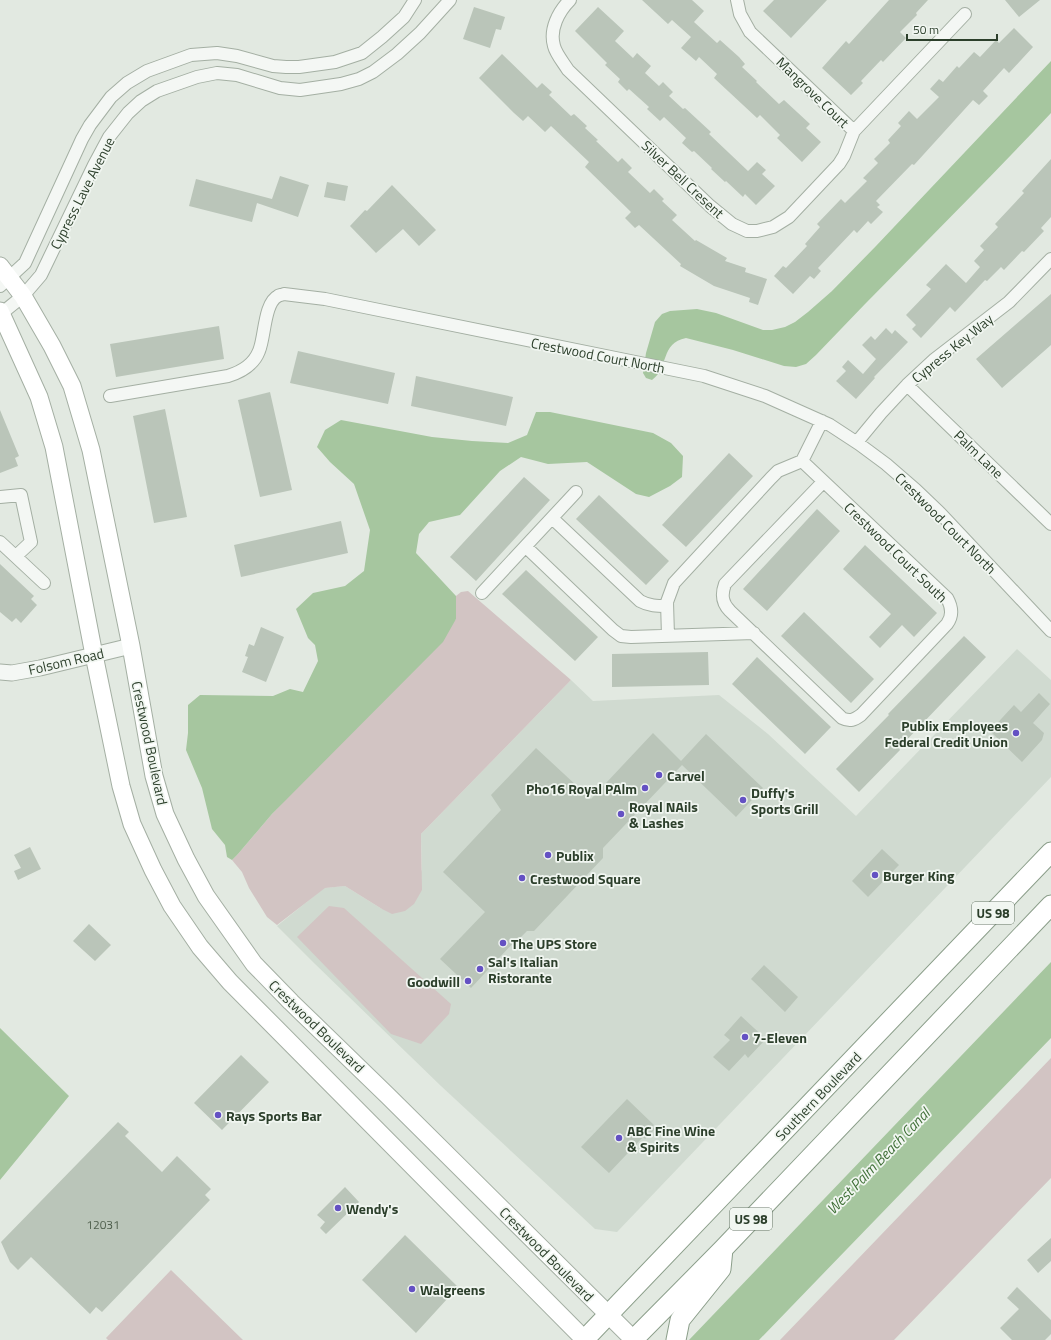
<svg xmlns="http://www.w3.org/2000/svg" width="1051" height="1340" viewBox="0 0 1051 1340" font-family="'Titillium Web',sans-serif">
	<rect width="100%" height="100%" fill="#e2e9e1"/>
	<path fill="#d0dad0" d="M1017 649 1051 680V777L617 1232 595 1229 441 1086 315 964 277 926 324 888 345 886 382 909 422 870 421 834 571 680 593 701 719 695 768 734 856 816Z"/>
	<path fill="#d2c4c3" d="M468 591 571 680 421 834 422 890 414 904 405 911 392 914 382 909 345 886 325 888 277 925 267 917 249 888 242 872 232 860 238 854 272 814 456 619V596L461 592Z
		M329 906 344 908 451 1004 449 1014 421 1044 391 1034 297 937Z
		M1051 1058V1178L894 1340H780Z
		M171 1270 243 1340H108L106 1338Z"/>
	<path fill="#a6c69f" d="M1051 61V113C974 195 893 274 816 355L806 364 796 367 784 366 733 350 686 338C660 343 669 368 652 380L646 378 643 373 646 353 655 322 662 314 670 311 697 309 716 313 763 330H772L785 327 795 322 808 312 832 291 876 246Z
		M536 412H550L653 433 671 443 683 456 682 477 670 486 649 497 636 494 587 462 548 464 521 457 500 471 460 515 429 522 419 534 416 553 456 596V619L443 642 272 814 238 854 232 860 227 857 225 845 212 829 202 788 186 750 188 733V705L200 695 273 696 290 689 303 692 318 661 315 645 308 638 296 609 313 593 345 586 364 571 370 530 354 484 330 462 317 447 325 430 341 420 432 437 472 441 508 443 527 435Z
		M1051 962V1038L759 1340H689Z
		M0 1028 69 1096 0 1180Z"/>
	<path fill="#bac5b9" d="M642 0H692L704 11 694 22 717 43 720 40 739 57 745 64 742 67 757 81 756 82 779 104 784 100 810 124 806 128 821 142 802 162 777 138 780 135 760 115 757 118 714 78 717 74 699 57 696 61 681 48 691 37 672 20 668 24Z
		M774 0H827L791 38 763 11Z
		M889 0H928L916 13 917 15 900 32 906 38 883 62 881 60 861 81 863 83 851 95 822 68 846 41 849 44Z
		M1005 0H1040L1019 17Z
		M474 7 505 17 501 30 496 29 490 48 463 39Z
		M598 7 624 31 615 41 633 58 637 53 651 66 645 73 659 86 663 82 673 92 669 96 683 109 685 108 711 132 709 134 748 171 757 162 766 170 762 174 775 186 756 205 745 194 743 197 726 181 725 182 711 169 712 168 694 151 692 152 682 143 686 138 664 117 660 121 647 109 649 107 629 89 627 91 618 82 620 79 605 65 607 63 575 31Z
		M1014 28 1033 47 1009 73 1004 68 983 91 988 96 979 105 973 100 914 165 912 164 876 201 880 205 877 207 883 212 871 224 868 221 857 233 854 230 818 268 821 271 814 279 810 276 793 294 774 276 783 266 786 268 807 246 805 244 820 227 817 224 841 199 845 203 867 181 863 178 878 163 874 159 890 143 888 140 901 126 898 123 909 111 917 119 939 97 930 89 939 79 943 82 957 66 959 68 974 52 980 57 996 40 999 43Z
		M502 54 537 88 542 83 552 92 549 95 571 116 574 114 587 126 585 128 598 140 596 141 618 162 622 158 632 168 628 172 650 193 654 189 664 199 662 201 677 215 672 220 695 241 696 240 727 258 725 261 746 268 745 272 767 279 758 305 749 302 750 298 714 286 680 266 681 264 639 225 635 228 625 218 631 212 585 167 589 162 551 126 545 132 528 116 523 121 514 113 479 78Z
		M1051 159V217L1041 228 1044 231 1024 252 1022 251 1004 270 1001 267 987 281 985 280 955 312 950 307 921 338 912 329 916 325 906 315 931 289 926 285 946 264 966 283 980 267 974 261 984 250 980 246 998 227 995 224 1024 193 1022 191Z
		M280 176 309 185 298 217 257 203 252 222 189 206 196 179 272 199Z
		M327 182 348 186 345 201 324 197Z
		M392 185 436 230 419 246 403 229 376 253 350 226 365 210 367 211Z
		M1051 294V345L1002 388 976 359Z
		M219 326 224 359 116 377 110 344Z
		M886 328 892 334 895 330 908 342 874 377 875 378 856 399 836 381 846 371 842 367 848 360 863 374 876 359 862 345 871 336 875 340Z
		M298 351 395 373 388 404 290 383Z
		M416 376 513 397 506 426 411 406Z
		M270 392 292 490 260 497 238 400Z
		M165 409 187 517 154 523 133 416Z
		M0 410 19 456 15 458 18 466 0 473Z
		M729 453 753 476 686 547 662 525Z
		M524 477 550 500 476 581 450 557Z
		M599 495 669 561 646 585 576 519Z
		M817 509 840 531 767 611 743 589Z
		M341 521 348 553 241 577 234 545Z
		M865 545 937 613 914 637 902 625 880 648 869 637 891 614 843 569Z
		M0 564 34 596 31 599 37 605 21 623 16 618 12 622 0 612Z
		M526 570 598 637 575 661 502 594Z
		M804 612 874 679 851 703 781 636Z
		M261 627 284 637 266 682 242 672 248 657 245 656 249 644 254 646Z
		M964 636 986 657 899 748 900 750 859 792 836 769 889 715 888 714Z
		M708 652 709 685 612 687V654Z
		M757 657 831 727 805 754 732 684Z
		M1039 693 1050 704 1033 723 1044 733 1042 740 1022 762 990 731 1014 705 1021 712Z
		M653 733 681 761 706 734 763 788 736 817 682 765 603 848V858L534 931H527L516 942 515 941 471 988 440 959 485 912 443 872 501 810 491 795 536 748 591 799Z
		M30 847 41 869 18 880 14 871 21 868 14 855Z
		M882 849 899 865 868 897 852 881Z
		M89 924 111 945 95 961 73 941Z
		M764 965 798 997 785 1012 751 979Z
		M741 1016 766 1039 748 1058 745 1054 729 1071 713 1057 730 1040 724 1035Z
		M241 1055 269 1082 222 1130 194 1103Z
		M627 1099 654 1125 652 1127 655 1129 645 1139 643 1137 609 1173 581 1147Z
		M118 1122 129 1132 125 1136 162 1172 177 1156 211 1189 205 1195 210 1200 102 1312 96 1307 90 1314 31 1257 18 1270 10 1262 1 1242Z
		M345 1187 359 1202 326 1234 320 1228 325 1222 317 1215Z
		M405 1235 458 1287 416 1333 362 1280Z
		M1051 1238V1261L1038 1273 1027 1260Z
		M1017 1287 1051 1320V1334L1045 1340H1012L1000 1328 1019 1309 1007 1298Z"/>
	<g fill="none" stroke-linecap="round" stroke-linejoin="round">
		<defs>
			<path id="minor" d="M570 0C559 11 549 29 554 46 556 54 563 62 568 70L710 206 732 224 747 231H757L773 227 789 217 839 164 844 156 854 131 965 14
				M737 0 740 14 750 32 854 131
				M0 286 25 263 82 139 90 125 111 97 127 83 147 71 191 55 217 53 237 56 273 66 286 67H299L335 62 362 53 382 37 404 17 415 0
				M2 313 23 296 41 275 94 165 109 137 128 113 141 101 157 91 197 77 217 73 237 75 280 88 300 90 341 84 359 79 373 72 397 54 420 33 450 0
				M907 385 1051 524
				M110 396 228 376C241 372 254 364 259 351 265 337 264 303 278 296 279 295 282 295 284 294L325 299 704 376 765 396 830 425 859 444 886 464 916 490 939 512 1051 631
				M857 442 881 413 907 385 935 359 1009 302 1051 259
				M802 461 947 598C952 607 953 616 947 624L861 715C854 720 850 722 842 718L730 611C722 603 721 595 725 584L823 482
				M0 497 21 495 31 542 16 556
				M552 518 640 601C649 606 657 606 667 606
				M0 542 44 583
				M526 547 613 630 621 636 631 637 754 633
				M482 593 576 492
				M668 636 667 602 674 583 771 478 778 471 802 461 822 421"/>
			<path id="tertiary" d="M0 672 12 673 40 668 131 646"/>
			<path id="secondary" d="M0 266 23 296 52 346 72 386 91 450 131 646 154 776 165 814 186 859 206 896 254 964 291 1002 388 1096 634 1340
				M0 311 39 397 54 447 94 655 121 786 132 824 153 870 172 906 200 947 230 982 585 1340"/>
			<path id="trunk" d="M584 1340 1051 852
				M633 1340 723 1249 1051 905
				M676 1340 680 1320 721 1269 723 1249"/>
		</defs>
		<use href="#minor" stroke="#a4afa3" stroke-width="14"/>
		<use href="#tertiary" stroke="#a4afa3" stroke-width="17"/>
		<use href="#secondary" stroke="#a4afa3" stroke-width="19"/>
		<use href="#trunk" stroke="#8b9e8a" stroke-width="21"/>
		<use href="#minor" stroke="#f4f7f4" stroke-width="12"/>
		<use href="#tertiary" stroke="#f4f7f4" stroke-width="15"/>
		<use href="#secondary" stroke="#fff" stroke-width="17"/>
		<use href="#trunk" stroke="#fff" stroke-width="19"/>
	</g>
	<g fill="#6451c3" stroke="#f1f6f1" stroke-width="1.5">
		<circle cx="1016" cy="733" r="4"/>
		<circle cx="659" cy="775" r="4"/>
		<circle cx="645" cy="788" r="4"/>
		<circle cx="743" cy="800" r="4"/>
		<circle cx="621" cy="814" r="4"/>
		<circle cx="548" cy="855" r="4"/>
		<circle cx="875" cy="875" r="4"/>
		<circle cx="522" cy="878" r="4"/>
		<circle cx="503" cy="943" r="4"/>
		<circle cx="480" cy="969" r="4"/>
		<circle cx="468" cy="981" r="4"/>
		<circle cx="745" cy="1037" r="4"/>
		<circle cx="218" cy="1115" r="4"/>
		<circle cx="619" cy="1138" r="4"/>
		<circle cx="338" cy="1208" r="4"/>
		<circle cx="412" cy="1289" r="4"/>
	</g>
	<g text-anchor="middle" dominant-baseline="central" stroke-width="3.5" stroke-linejoin="round" paint-order="stroke">
		<g font-size="12" fill="#50604e">
			<text x="103" y="1224">12031</text>
		</g>
		<g fill="#f1f6f1" stroke="#677666" stroke-width="1">
			<rect x="972" y="902" width="42" height="22" rx="3"/>
			<rect x="730" y="1208" width="42" height="22" rx="3"/>
		</g>
		<g font-size="13" font-weight="bold" fill="#2c3f2b">
			<text x="993" y="913">US 98</text>
			<text x="751" y="1219">US 98</text>
		</g>
		<g font-size="14" fill="#2c3f2b" stroke="#f1f6f1">
			<text transform="translate(813 92) rotate(44)">Mangrove Court</text>
			<text transform="translate(683 179) rotate(43)">Silver Bell Cresent</text>
			<text transform="translate(82 193) rotate(-63)">Cypress Lave Avenue</text>
			<text transform="translate(952 348) rotate(-39)">Cypress Key Way</text>
			<text transform="translate(598 355) rotate(11)">Crestwood Court North</text>
			<text transform="translate(979 454) rotate(44)">Palm Lane</text>
			<text transform="translate(946 523) rotate(45)">Crestwood Court North</text>
			<text transform="translate(896 552) rotate(44)">Crestwood Court South</text>
			<text transform="translate(66 661) rotate(-13)">Folsom Road</text>
			<text transform="translate(150 743) rotate(78)">Crestwood Boulevard</text>
			<text transform="translate(317 1026) rotate(44)">Crestwood Boulevard</text>
			<text transform="translate(818 1096) rotate(-46)">Southern Boulevard</text>
			<text transform="translate(547 1254) rotate(45)">Crestwood Boulevard</text>
		</g>
		<g font-size="14" font-weight="bold" fill="#2c3f2b" stroke="#f1f6f1" text-anchor="start">
			<text x="1008" y="725" text-anchor="end">Publix Employees<tspan x="1008" dy="16">Federal Credit Union</tspan></text>
			<text x="667" y="775">Carvel</text>
			<text x="637" y="788" text-anchor="end">Pho16 Royal PAlm</text>
			<text x="751" y="792">Duffy's<tspan x="751" dy="16">Sports Grill</tspan></text>
			<text x="629" y="806">Royal NAils<tspan x="629" dy="16">&amp; Lashes</tspan></text>
			<text x="556" y="855">Publix</text>
			<text x="883" y="875">Burger King</text>
			<text x="530" y="878">Crestwood Square</text>
			<text x="511" y="943">The UPS Store</text>
			<text x="488" y="961">Sal's Italian<tspan x="488" dy="16">Ristorante</tspan></text>
			<text x="460" y="981" text-anchor="end">Goodwill</text>
			<text x="753" y="1037">7-Eleven</text>
			<text x="226" y="1115">Rays Sports Bar</text>
			<text x="627" y="1130">ABC Fine Wine<tspan x="627" dy="16">&amp; Spirits</tspan></text>
			<text x="346" y="1208">Wendy's</text>
			<text x="420" y="1289">Walgreens</text>
		</g>
		<g font-size="15" font-style="italic" fill="#407038" stroke="#f1f6f1">
			<text transform="translate(878 1161) rotate(-46)">West Palm Beach Canal</text>
		</g>
	</g>
	<path d="M907 34v6h90v-6" fill="none" stroke="#2c3f2b" stroke-width="2"/>
	<text x="913" y="34" font-size="12" fill="#2c3f2b" stroke="#f1f6f1" stroke-width="3" paint-order="stroke">50 m</text>
</svg>
